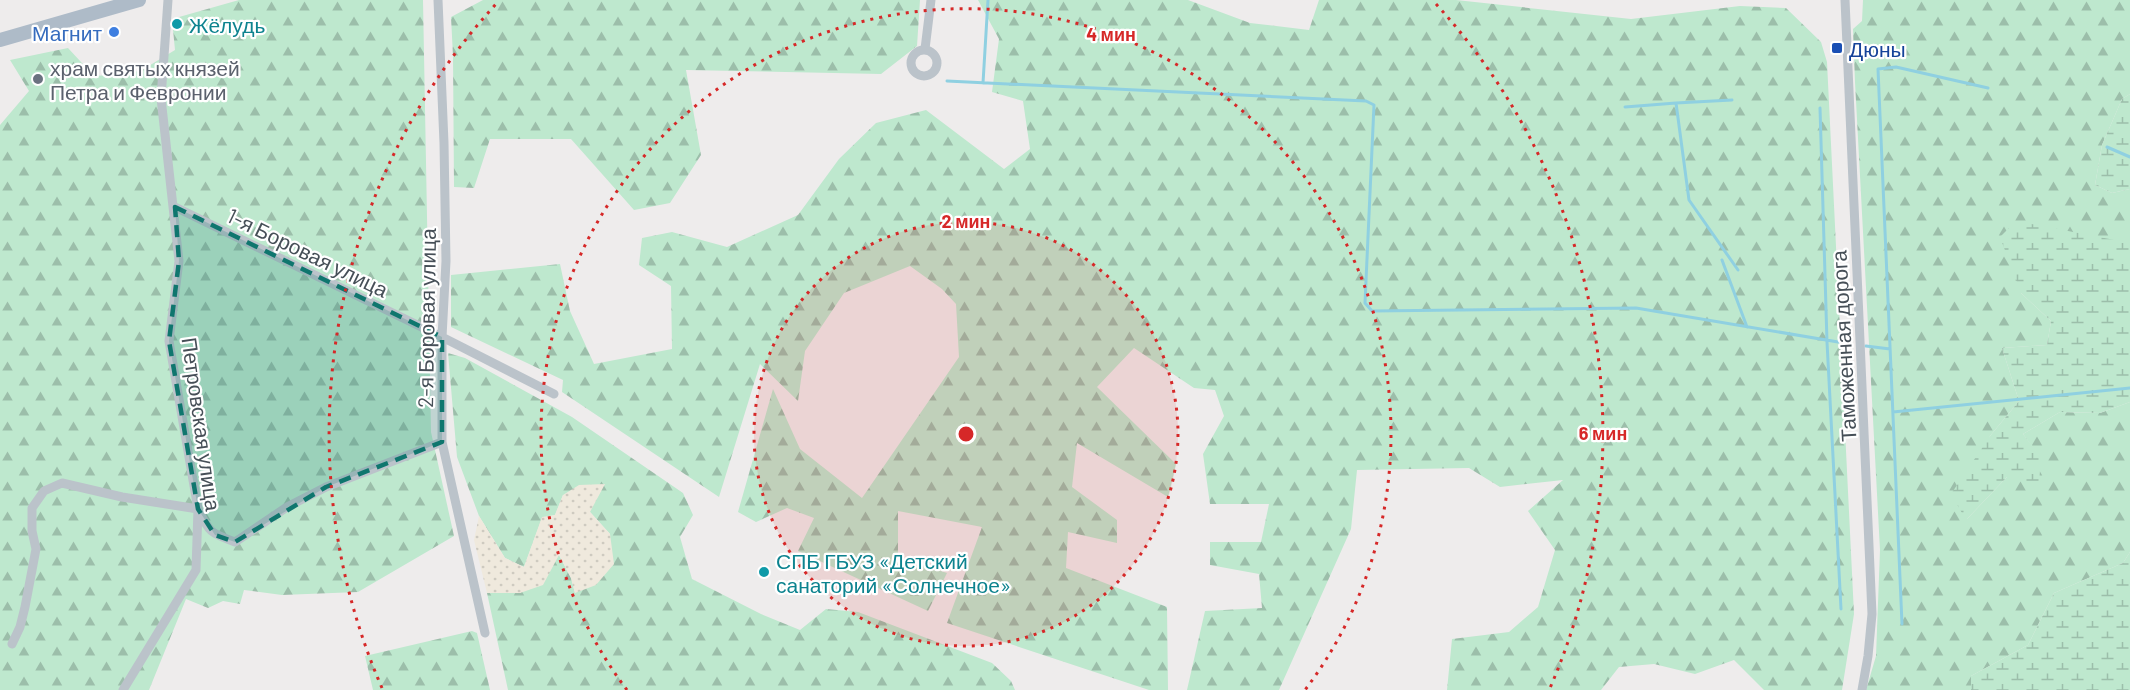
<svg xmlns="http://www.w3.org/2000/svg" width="2130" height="690" viewBox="0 0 2130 690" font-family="Barlow,sans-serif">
	<defs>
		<pattern id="forest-firs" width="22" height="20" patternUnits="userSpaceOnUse" patternTransform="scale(1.5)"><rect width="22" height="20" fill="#bee8ce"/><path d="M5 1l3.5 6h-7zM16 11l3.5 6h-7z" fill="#9cbeaa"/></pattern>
		<pattern id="wetland-marsh" width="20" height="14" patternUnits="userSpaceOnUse" patternTransform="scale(1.5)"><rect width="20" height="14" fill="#bee8ce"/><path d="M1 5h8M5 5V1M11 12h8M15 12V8" fill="none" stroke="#9cbeaa"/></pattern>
		<pattern id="sand-dots" width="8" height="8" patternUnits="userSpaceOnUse" patternTransform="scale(1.5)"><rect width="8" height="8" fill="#efe9dd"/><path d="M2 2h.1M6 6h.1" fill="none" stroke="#cecac0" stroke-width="1.8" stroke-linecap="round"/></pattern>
	</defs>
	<rect width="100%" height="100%" fill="#eeecec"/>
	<path fill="url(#forest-firs)" d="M239 0H423L431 432 454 536 358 592 282 595 244 590 240 604 223 601 208 608 186 599 149 690H0V125L29 91 10 60 68 48 94 76 127 74 142 70 175 50 172 19Z
		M483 0H920L917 46 881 74 686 70 701 155 670 203 634 210 571 139H490L474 188 454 187 453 56 451 17Z
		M978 0H1188L1250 23 1309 30 1319 0H1456L1631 19 1740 6 1786 8 1821 42 1827 62 1854 614 1842 690H1764L1734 660 1695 674 1654 664 1619 667 1601 690H1447L1452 639 1509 632 1538 607 1555 550 1528 511 1563 480 1500 487 1469 468 1357 470 1351 529 1279 690H1187L1205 611 1262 608 1259 574 1210 565V542H1261L1269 504H1210L1203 454 1224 416 1215 390 1194 388 1134 348 1097 387 1176 464 1168 497 1077 443 1072 487 1117 520V543L1068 532 1066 568 1167 607 1168 690H1149L947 623 982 527 898 511V557L947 573 928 611 798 551 814 518 787 508 756 522 738 512 773 389 800 449 862 498 959 357 956 304 942 289 910 266 844 293 805 351 798 401 760 364 719 497 562 392 563 380 451 327V275L560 264 570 311 594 364 672 349 671 286 639 265 642 238 672 232 727 247 798 215 839 159 876 123 926 110 1004 169 1030 149 1023 101 992 92 999 39Z
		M1863 0H2130V94L2122 99 2102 145 2095 185 2112 193 2130 189V243H2125L2021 293 2051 321 2047 345 2002 348 2019 401 1990 436 1967 519 2007 477 2040 457 2023 434 2060 412 2100 413 2130 402V552L2123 563 2054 593 2028 645 1971 676V690H1866L1876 656 1880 550 1855 82 1853 29 1862 21Z
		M448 353 465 358 572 417 683 493 693 515 680 537 692 579 761 614 800 630 826 609 858 612 992 663 1011 681 1015 690H508L487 593H520L559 555 571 578 575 593 610 534 590 512 563 495 555 515 542 518 524 567 505 558 479 516 457 457Z
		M472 631 477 633 490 690H373L365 656Z"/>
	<path fill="url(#wetland-marsh)" d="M2130 94V189L2112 193 2095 185 2102 145 2122 99Z
		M2016 221 2130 243V402L2100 413 2060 412 2023 434 2041 457 2039 484 2007 477 1966 520 1951 494 1990 436 2019 401 2002 348 2047 345 2051 321 2021 293 2000 237Z
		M2130 552V690H1971V676L2028 645 2054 593 2123 563Z"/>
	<path fill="url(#sand-dots)" d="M605 484 590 512 610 534 614 564 596 585 575 593 571 578 559 555 543 585 520 593H487L474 540 479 516 505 558 524 567 542 517 555 515 563 495 579 485Z"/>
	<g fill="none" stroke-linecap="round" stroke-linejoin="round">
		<path stroke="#8fd0e1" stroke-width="3" d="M947 81 1366 101 1374 105 1365 303 1372 311 1636 308 1850 344
			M983 83 988 0
			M1676 103 1732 100
			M1625 107 1676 103 1689 200 1738 270
			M1820 108 1827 342 1841 609
			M2107 147 2130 157
			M1722 260 1747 327
			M1866 346 1890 349
			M1893 412 2130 388
			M1902 624 1878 69 1896 67 1988 88"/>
		<path stroke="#bbc3ca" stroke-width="9" d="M438 0 444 143 446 261 442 337V442L485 633
			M1845 0 1872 614 1868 656 1862 690
			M925 49 931 0
			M911 63a13 13 0 1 1 26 0a13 13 0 1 1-26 0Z
			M175 207 442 337 554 394
			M12 644 20 627 25 607 36 549 32 531V508L44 491 62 483 122 497 198 509C209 532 210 533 235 542L287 507 326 487 442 442
			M123 690 196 570 198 509 169 341 179 261 161 98 168 0"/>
		<path stroke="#aebbc8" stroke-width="14" d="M0 40 139 0"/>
	</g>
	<path fill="#0f766e" fill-opacity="0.2" stroke="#0f766e" stroke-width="4.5" stroke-dasharray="12 8" stroke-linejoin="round" d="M175 207 442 337V442L326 487 235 542 215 535 198 509 169 341 179 261Z"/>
	<circle cx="966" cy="434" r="212" fill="#d62828" fill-opacity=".12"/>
	<g fill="none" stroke="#d62828" stroke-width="3" stroke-dasharray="3 6">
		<circle cx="966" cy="434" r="212"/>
		<path d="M627 690A425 425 0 1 1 1305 690"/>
		<path d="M382 688A637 637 0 0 1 496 4M1436 4A637 637 0 0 1 1550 688"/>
	</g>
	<g fill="#0f9aa8" stroke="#fff" stroke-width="2">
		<circle cx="177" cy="24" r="6"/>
		<circle cx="764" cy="572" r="6"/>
	</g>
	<circle fill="#3f7fe0" stroke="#fff" stroke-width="2" cx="114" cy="32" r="6"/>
	<rect fill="#1a4fb4" stroke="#fff" stroke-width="2" x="1831" y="42" width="12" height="12" rx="3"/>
	<circle fill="#6b7280" stroke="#fff" stroke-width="2" cx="38" cy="79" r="6"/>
	<g text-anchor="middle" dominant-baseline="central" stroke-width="4.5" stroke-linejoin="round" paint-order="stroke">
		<g font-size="21" fill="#0d838f" stroke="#fff" text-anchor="start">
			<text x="189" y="24">Жёлудь</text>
			<text x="776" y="560">СПБ ГБУЗ «Детский<tspan x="776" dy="24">санаторий «Солнечное»</tspan></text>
		</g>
		<g font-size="21" fill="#366cbe" stroke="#fff" text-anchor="end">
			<text x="102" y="32">Магнит</text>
		</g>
		<g font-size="21" fill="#164399" stroke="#fff" text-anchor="start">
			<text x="1849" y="48">Дюны</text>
		</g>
		<g font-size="21" fill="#5b616d" stroke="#fff" text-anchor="start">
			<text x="50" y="67">храм святых князей<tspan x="50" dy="24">Петра и Февронии</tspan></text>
		</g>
		<g font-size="21" fill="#464f57" stroke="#fff">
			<text transform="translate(308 252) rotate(26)">1-я Боровая улица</text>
			<text transform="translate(426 318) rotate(-89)">2-я Боровая улица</text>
			<text transform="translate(1843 346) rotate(-93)">Таможенная дорога</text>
			<text transform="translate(202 424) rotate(82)">Петровская улица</text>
		</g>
	</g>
	<circle cx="966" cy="434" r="9" fill="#d62828" stroke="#fff" stroke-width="3"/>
	<g font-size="18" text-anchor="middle" font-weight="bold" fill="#d62828" stroke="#fff" stroke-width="4.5" stroke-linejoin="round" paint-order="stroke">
		<text x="1111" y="41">4 мин</text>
		<text x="966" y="228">2 мин</text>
		<text x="1603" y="440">6 мин</text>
	</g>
</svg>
